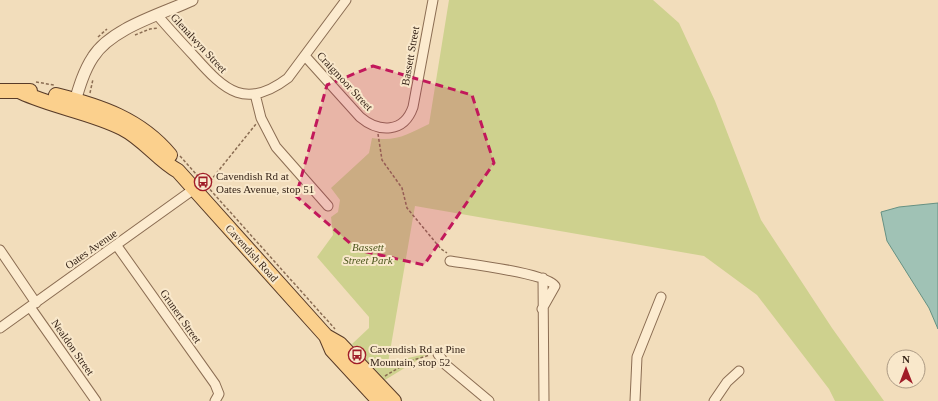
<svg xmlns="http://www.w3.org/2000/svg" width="938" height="401" viewBox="0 0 938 401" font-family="'Times New Roman',serif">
	<rect width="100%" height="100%" fill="#f2ddbb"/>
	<path fill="#ced18e" d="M449 0H653L679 23 715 101 761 220 832 328 884 401H835L829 389 757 295 704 256 415 206 388 363 429 353 385 380 352 344 369 328V317L317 257 333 235 331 217 338 212 340 200 331 188 369 153 372 138C397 142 408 134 429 124Z"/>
	<path fill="#a0c2b5" stroke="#669183" d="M938 203V329L929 308 887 241 881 212 899 207Z"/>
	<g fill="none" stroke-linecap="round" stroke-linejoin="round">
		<defs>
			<path id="minor" d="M158 16C170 30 182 43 195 57 225 91 246 110 288 78L346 0
				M305 56 360 117C379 133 404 133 413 107L433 0
				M255 94 261 118 276 147 328 206
				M117 246 215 384 219 394 215 401
				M0 250 36 303
				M450 261C468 264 547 273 555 286L542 309
				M543 278 544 401
				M30 307 96 401
				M0 328 194 189
				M438 354 446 365 489 401
				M635 401 637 357 661 297
				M714 401 727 382 739 371"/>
			<path id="tertiary" d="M73 108C78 91 83 72 93 57 111 28 162 14 192 0"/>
			<path id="primary" d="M0 91H30
				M21 92C53 107 90 112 122 128 144 139 158 160 178 171L326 336 332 350 379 401
				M56 95C100 106 140 119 170 155
				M326 336 340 344 394 401"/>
		</defs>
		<use href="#minor" stroke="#8b6d53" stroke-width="11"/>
		<use href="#tertiary" stroke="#8b6d53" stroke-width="13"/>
		<use href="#primary" stroke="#583b28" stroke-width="16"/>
		<path stroke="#8b6d53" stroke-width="1.5" stroke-dasharray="3 2" stroke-linecap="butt" d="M135 35 150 29 158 28
			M98 37 107 29
			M36 82 54 85
			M90 93 93 79
			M378 134 382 160 402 188 407 208 441 249 447 253
			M180 156 335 329
			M207 185 256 124
			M385 376 410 361 430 355"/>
		<use href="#minor" stroke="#fcebcf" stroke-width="9"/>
		<use href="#tertiary" stroke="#fcebcf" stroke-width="11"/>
		<use href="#primary" stroke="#fbd08d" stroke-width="14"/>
	</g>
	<path fill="#c2185b" fill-opacity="0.2" stroke="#c2185b" stroke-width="3" stroke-dasharray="8 5" stroke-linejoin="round" d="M373 66 472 95 494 163 424 265 358 250 296 196 327 85Z"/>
	<defs>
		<symbol id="bus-ring" viewBox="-11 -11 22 22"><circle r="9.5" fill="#f9e8cb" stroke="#a01d28" stroke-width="1.5"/><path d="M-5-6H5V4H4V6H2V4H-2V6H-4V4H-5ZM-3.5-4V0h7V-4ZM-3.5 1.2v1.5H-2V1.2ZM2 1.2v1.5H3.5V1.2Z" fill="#a01d28"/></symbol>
	</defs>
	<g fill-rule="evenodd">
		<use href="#bus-ring" x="193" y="172" width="20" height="20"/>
		<use href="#bus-ring" x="347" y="345" width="20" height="20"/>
	</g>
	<g text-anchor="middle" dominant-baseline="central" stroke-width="4" stroke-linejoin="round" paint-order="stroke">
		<g font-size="11" fill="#38261a" stroke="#f9e8cb">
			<text transform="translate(199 43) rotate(47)">Glenalwyn Street</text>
			<text transform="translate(410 56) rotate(-80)">Bassett Street</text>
			<text transform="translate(345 81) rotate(47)">Craigmoor Street</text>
			<text transform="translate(91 249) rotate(-35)">Oates Avenue</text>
			<text transform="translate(252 253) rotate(48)">Cavendish Road</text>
			<text transform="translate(181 316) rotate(55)">Grunert Street</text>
			<text transform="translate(73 347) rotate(55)">Nealdon Street</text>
		</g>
		<g font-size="11" fill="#38261a" stroke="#f9e8cb" text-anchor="start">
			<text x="216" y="176">Cavendish Rd at<tspan x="216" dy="13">Oates Avenue, stop 51</tspan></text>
			<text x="370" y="349">Cavendish Rd at Pine<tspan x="370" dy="13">Mountain, stop 52</tspan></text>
		</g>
		<g font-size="11" font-style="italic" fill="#4d571e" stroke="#f9e8cb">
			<text x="368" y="247">Bassett<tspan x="368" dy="13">Street Park</tspan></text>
		</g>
	</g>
	<g transform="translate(906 369)"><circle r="19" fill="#f9e8cb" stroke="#ac9a84"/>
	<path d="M0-3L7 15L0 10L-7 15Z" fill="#a01d28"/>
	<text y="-6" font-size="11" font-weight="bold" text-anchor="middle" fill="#38261a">N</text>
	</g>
</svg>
